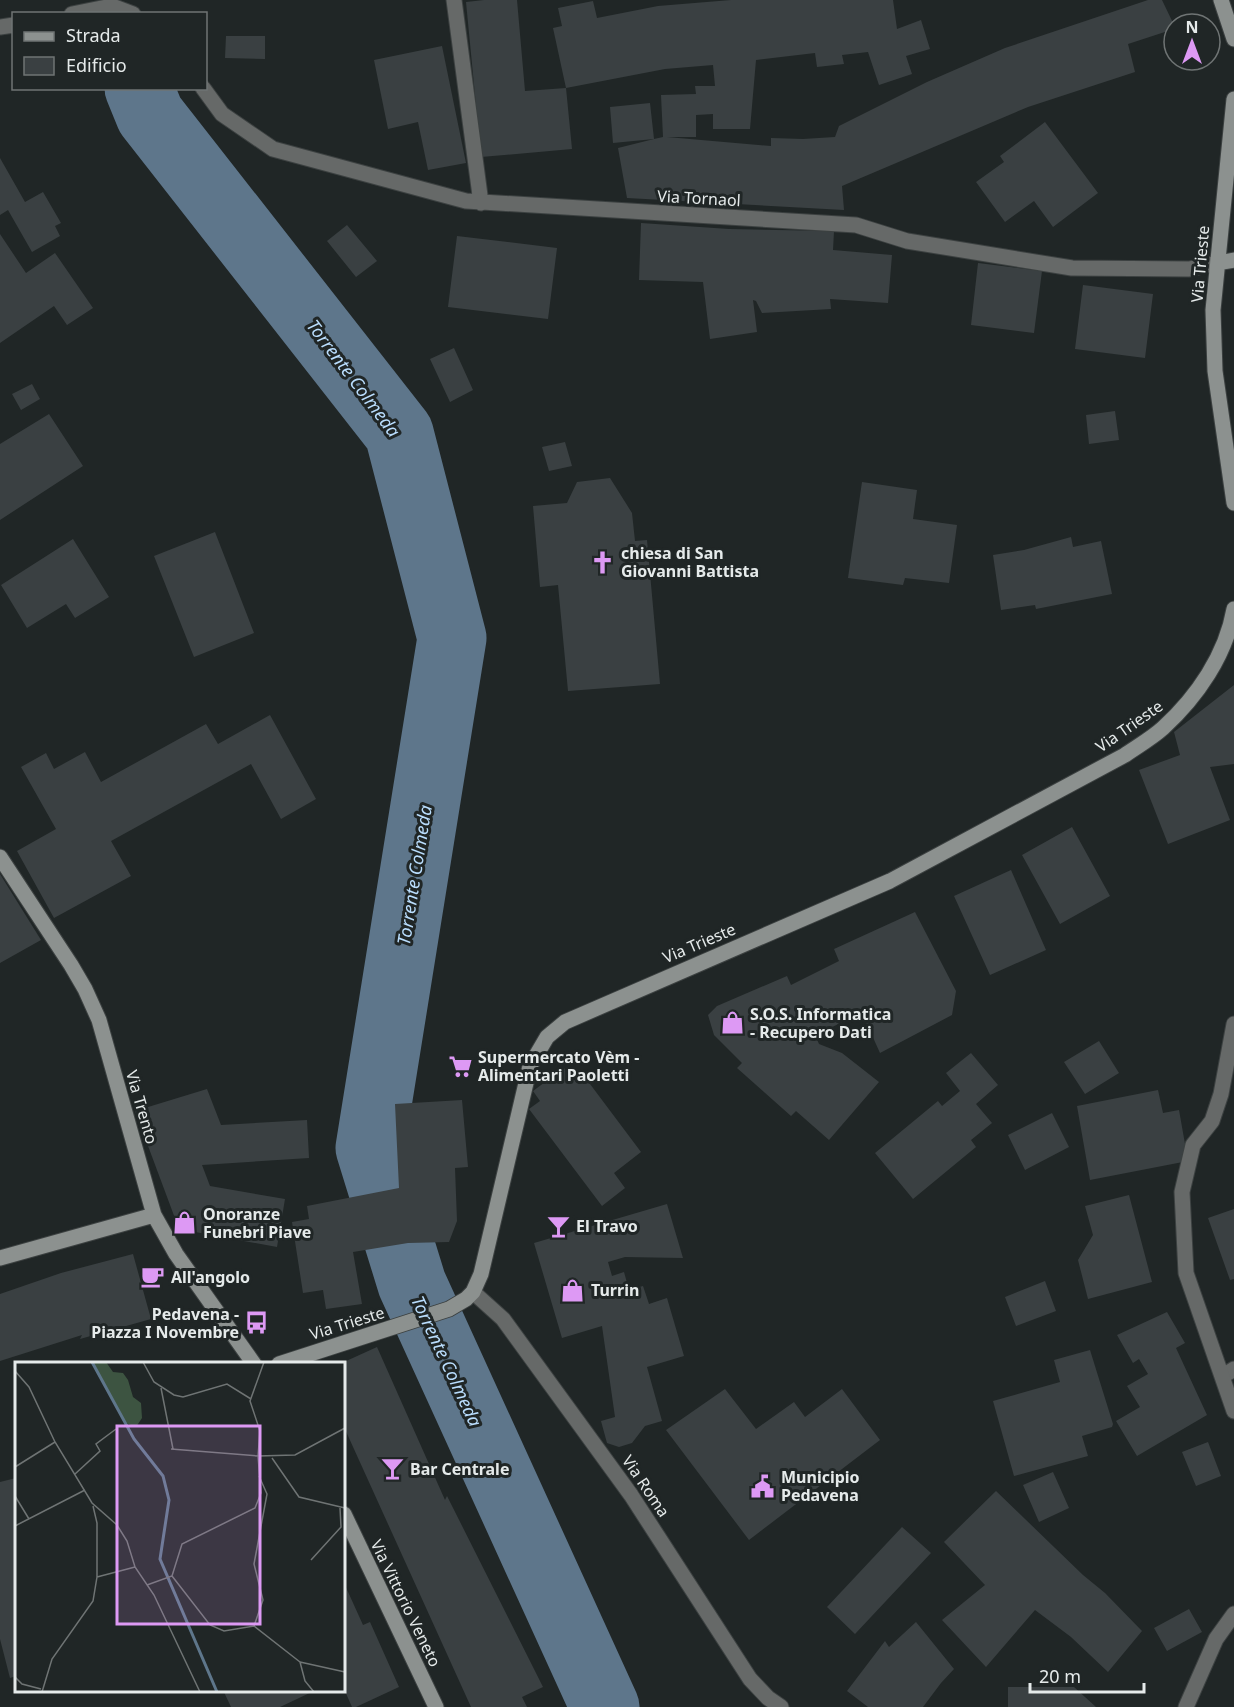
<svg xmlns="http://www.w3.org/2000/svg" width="1234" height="1707" viewBox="0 0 1234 1707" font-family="'Noto Sans',sans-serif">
	<rect width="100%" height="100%" fill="#202626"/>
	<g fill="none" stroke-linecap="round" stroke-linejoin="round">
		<path stroke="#5e768b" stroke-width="69" d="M139 88 150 115 399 433 452 638 370 1148 412 1284 605 1707"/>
	</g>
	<path fill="#3a4042" d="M484 0H517L525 91 566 88 572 149 481 157 466 2Z
		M731 0H893L897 29 921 20 930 49 906 56 912 74 879 85 868 52 842 55 844 64 817 67 815 53 756 60 750 129H713V114L696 115V137H667L771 146V138L803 139 835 137 839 126 927 82 1005 48 1148 0H1162L1174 25V29L1128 44 1135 72 1028 107 842 186 844 210 627 198 618 148 654 139 613 143 610 107 650 103 654 139 663 137 661 95 696 94 695 86H715L713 65 665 69 566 88 553 28 562 26 558 8 593 1 597 18 658 6Z
		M226 36H265V59L225 58Z
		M442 46 466 163 428 170 418 122 388 129 374 60Z
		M1045 122 1098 193 1053 227 1034 201 1005 222 976 182 1004 162 1000 156Z
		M0 158 25 202 43 192 61 223 55 226 60 236 32 252 8 210 0 215Z
		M641 223 729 229 834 231 833 250 892 255 888 303 830 299 831 309 762 313 756 301 753 300 757 332 710 339 703 282 639 280Z
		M347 225 377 261 356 277 327 241Z
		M0 234 26 273 55 253 93 308 67 325 54 306 0 343Z
		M457 236 557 248 548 319 448 307Z
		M978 263 1042 271 1034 333 971 325Z
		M1083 285 1153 294 1145 358 1075 349Z
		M454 348 473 390 450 402 430 359Z
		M32 384 40 399 21 410 12 394Z
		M1115 411 1119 440 1089 444 1086 415Z
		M49 414 83 466 0 520V444Z
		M565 442 572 466 549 471 542 447Z
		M610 478 632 513 635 541 647 540 660 684 568 691 558 585 540 587 533 506 567 503 577 482Z
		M862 482 917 490 913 519 957 525 949 583 905 578 903 585 848 578Z
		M215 532 254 633 194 657 154 556Z
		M1071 537 1073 547 1101 541 1112 594 1036 609 1035 605 1001 610 993 555 1024 550Z
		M73 539 109 597 75 618 66 604 27 628 1 585Z
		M1234 685V764L1210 767 1230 820 1168 844 1139 770 1180 755 1174 732Z
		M270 715 316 799 281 819 251 764 111 841 131 876 54 918 17 851 56 829 21 767 46 753 54 769 85 752 101 782 206 724 218 744Z
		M1072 827 1110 896 1060 924 1022 855Z
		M1011 870 1046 950 990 975 954 896Z
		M0 874 41 940 0 963Z
		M915 912 956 991 952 1015 880 1053 862 1013 815 1035 819 1044 842 1053 879 1082 829 1140 796 1111 791 1116 737 1068 742 1063 714 1035 708 1015 717 1006 787 976 791 985 839 961 834 949Z
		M1099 1041 1119 1073 1085 1094 1064 1062Z
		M971 1053 998 1085 976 1104 992 1123 971 1140 976 1147 913 1199 875 1153 938 1101 942 1106 960 1091 946 1073Z
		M564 1068 573 1080H587L641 1152 614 1173 625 1188 602 1206 529 1109 540 1101 533 1091Z
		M207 1089 221 1125 307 1120 309 1158 202 1165 210 1186 285 1199 277 1247 179 1229 135 1111Z
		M1158 1090 1163 1113 1179 1110 1188 1161 1090 1180 1077 1106Z
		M462 1100 468 1167 455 1168 457 1221 449 1242 408 1243 353 1252 362 1304 326 1309 323 1290 303 1293 292 1222 309 1219 307 1206 399 1188 395 1104Z
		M1052 1113 1069 1147 1025 1170 1008 1135Z
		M1129 1195 1152 1282 1088 1299 1078 1260 1093 1235 1085 1206Z
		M667 1204 683 1258 625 1257 608 1262 612 1276 624 1272 629 1290 643 1286 649 1304 667 1298 684 1356 647 1367 662 1421 645 1426 632 1443 619 1447 607 1443 601 1421 615 1417 602 1326 562 1338 534 1243Z
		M1234 1209V1279L1230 1280 1208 1218Z
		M133 1254 151 1319 80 1339 82 1335 0 1361V1294L61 1273Z
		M1045 1281 1056 1311 1016 1326 1005 1297Z
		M1167 1312 1185 1343 1176 1348 1207 1415 1137 1456 1116 1421 1140 1407 1127 1386 1148 1374 1139 1359 1133 1363 1117 1335Z
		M377 1347 445 1500 447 1496 543 1687 522 1697 527 1707H471L344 1427V1362Z
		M1090 1350 1113 1424 1112 1427 1082 1436 1088 1456 1014 1476 993 1401 1060 1382 1054 1360Z
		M725 1389 756 1429 794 1402 805 1417 842 1389 880 1440 749 1540 666 1430Z
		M1208 1442 1221 1476 1196 1486 1182 1452Z
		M1053 1472 1069 1508 1039 1522 1023 1485Z
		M16 1478V1676L10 1678 0 1639V1482Z
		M996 1491 1083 1575 1105 1593 1142 1631 1108 1672 1071 1637 1035 1610 986 1667 942 1620 985 1585 944 1542Z
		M902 1527 931 1553 855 1634 827 1607Z
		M344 1583 363 1625 370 1622 399 1687 356 1707H352L344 1689Z
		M1189 1609 1202 1632 1167 1651 1154 1628Z
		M916 1622 954 1669 941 1683 923 1707H868L847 1691 885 1641 889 1647Z
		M1008 1687H1074L1096 1707H1008Z
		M223 1690H316L280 1707H231Z"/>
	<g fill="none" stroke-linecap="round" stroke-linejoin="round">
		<defs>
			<path id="lane" d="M1223 1376 1234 1369"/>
			<path id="street" d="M454 0 481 203
				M72 14 112 6 133 14
				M0 27 14 25
				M203 88 222 114 273 149 466 201 856 225 907 241 1072 268 1189 269 1218 263
				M1234 1024 1221 1094 1212 1121 1193 1145 1182 1192 1186 1273 1234 1411
				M473 1292 503 1319 631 1495 750 1679 768 1698 781 1707
				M1186 1707 1216 1639 1234 1614"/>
			<path id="secondary" d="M1221 0 1234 39
				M1234 99 1213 310 1215 371 1234 503
				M1218 263 1234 260
				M0 857 71 965 85 989 99 1020 154 1215 176 1254 254 1364
				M0 1258 154 1215
				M279 1364 449 1309 466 1299 473 1292 481 1274 530 1066 547 1037 565 1022 890 881 1125 755C1138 746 1152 738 1163 728 1197 697 1226 655 1234 609
				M344 1514 436 1707"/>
		</defs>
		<use href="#lane" stroke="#3c4141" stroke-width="17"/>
		<use href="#street" stroke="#3c4141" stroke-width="17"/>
		<use href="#secondary" stroke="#3c4141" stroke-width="17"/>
		<use href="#lane" stroke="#666968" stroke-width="15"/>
		<use href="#street" stroke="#666968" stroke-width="15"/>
		<use href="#secondary" stroke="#8c918f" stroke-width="15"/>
	</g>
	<defs>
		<symbol id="church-bare" viewBox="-9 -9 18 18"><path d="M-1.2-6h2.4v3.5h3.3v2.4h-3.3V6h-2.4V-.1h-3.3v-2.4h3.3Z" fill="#dd99f4" stroke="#202626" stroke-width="2.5" paint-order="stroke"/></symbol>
		<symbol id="shop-bare" viewBox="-9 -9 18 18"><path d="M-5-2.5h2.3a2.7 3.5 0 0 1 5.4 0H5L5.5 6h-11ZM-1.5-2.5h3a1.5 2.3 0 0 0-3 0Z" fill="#dd99f4" stroke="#202626" stroke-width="2.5" paint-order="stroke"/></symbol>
		<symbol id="supermarket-bare" viewBox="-9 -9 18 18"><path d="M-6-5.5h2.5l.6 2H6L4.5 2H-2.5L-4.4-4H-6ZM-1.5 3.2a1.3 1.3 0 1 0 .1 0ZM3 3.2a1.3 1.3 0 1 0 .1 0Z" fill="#dd99f4" stroke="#202626" stroke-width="2.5" paint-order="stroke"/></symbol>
		<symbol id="bar-bare" viewBox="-9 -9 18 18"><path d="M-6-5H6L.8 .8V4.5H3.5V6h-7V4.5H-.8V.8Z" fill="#dd99f4" stroke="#202626" stroke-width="2.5" paint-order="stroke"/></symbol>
		<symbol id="cafe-bare" viewBox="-9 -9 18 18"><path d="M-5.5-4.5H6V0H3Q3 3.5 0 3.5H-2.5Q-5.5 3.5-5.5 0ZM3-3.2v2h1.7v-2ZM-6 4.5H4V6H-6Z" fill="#dd99f4" stroke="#202626" stroke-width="2.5" paint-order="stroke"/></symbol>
		<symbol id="bus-bare" viewBox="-9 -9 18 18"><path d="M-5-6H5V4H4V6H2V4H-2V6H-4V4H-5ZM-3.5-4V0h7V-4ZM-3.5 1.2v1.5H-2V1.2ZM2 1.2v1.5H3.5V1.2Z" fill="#dd99f4" stroke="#202626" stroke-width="2.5" paint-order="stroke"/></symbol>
		<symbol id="civic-bare" viewBox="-9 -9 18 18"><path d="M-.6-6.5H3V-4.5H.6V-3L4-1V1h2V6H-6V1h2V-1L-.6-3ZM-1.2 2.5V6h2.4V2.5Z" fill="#dd99f4" stroke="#202626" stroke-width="2.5" paint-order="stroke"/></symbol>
	</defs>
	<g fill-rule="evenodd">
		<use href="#church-bare" x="586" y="546" width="33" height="33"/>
		<use href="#shop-bare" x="716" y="1006" width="33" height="33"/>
		<use href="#supermarket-bare" x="444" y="1050" width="33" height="33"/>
		<use href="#shop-bare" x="168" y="1206" width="33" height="33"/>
		<use href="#bar-bare" x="542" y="1210" width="33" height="33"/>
		<use href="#cafe-bare" x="136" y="1260" width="33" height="33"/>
		<use href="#shop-bare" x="556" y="1274" width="33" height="33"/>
		<use href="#bus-bare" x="240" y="1306" width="33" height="33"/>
		<use href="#bar-bare" x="376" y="1452" width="33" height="33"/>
		<use href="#civic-bare" x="746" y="1470" width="33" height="33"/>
	</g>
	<g text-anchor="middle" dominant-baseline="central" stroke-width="6" stroke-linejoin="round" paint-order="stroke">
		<g font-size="16" fill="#e5eaea" stroke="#202626">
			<text transform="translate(699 198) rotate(3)">Via Tornaol</text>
			<text transform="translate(1200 264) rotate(-85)">Via Trieste</text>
			<text transform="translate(1129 726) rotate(-35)">Via Trieste</text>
			<text transform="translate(699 943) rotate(-23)">Via Trieste</text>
			<text transform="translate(142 1107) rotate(74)">Via Trento</text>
			<text transform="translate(347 1323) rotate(-17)">Via Trieste</text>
			<text transform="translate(646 1486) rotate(56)">Via Roma</text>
			<text transform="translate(406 1603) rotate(64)">Via Vittorio Veneto</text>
		</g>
		<g font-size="16" font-weight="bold" fill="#e5eaea" stroke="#202626" text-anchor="start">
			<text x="621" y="553">chiesa di San<tspan x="621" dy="18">Giovanni Battista</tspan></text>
			<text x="750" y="1014">S.O.S. Informatica<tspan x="750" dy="18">- Recupero Dati</tspan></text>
			<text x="478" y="1057">Supermercato Vèm -<tspan x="478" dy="18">Alimentari Paoletti</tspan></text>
			<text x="203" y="1214">Onoranze<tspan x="203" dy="18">Funebri Piave</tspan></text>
			<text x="576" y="1226">El Travo</text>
			<text x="171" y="1277">All'angolo</text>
			<text x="591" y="1290">Turrin</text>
			<text x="239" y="1314" text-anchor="end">Pedavena -<tspan x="239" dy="18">Piazza I Novembre</tspan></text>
			<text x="410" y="1469">Bar Centrale</text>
			<text x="781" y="1477">Municipio<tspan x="781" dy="18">Pedavena</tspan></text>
		</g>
		<g font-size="18" font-style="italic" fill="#b9ddfd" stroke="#202626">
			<text transform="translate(354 378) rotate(53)">Torrente Colmeda</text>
			<text transform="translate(414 875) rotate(-81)">Torrente Colmeda</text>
			<text transform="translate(447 1361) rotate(65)">Torrente Colmeda</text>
		</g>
	</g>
	<g transform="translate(15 1362)">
		<rect width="330" height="330" fill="#202626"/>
		<path d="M76 0H91L98 10 108 11 113 18 118 35 126 41 127 56 121 65 111 61Z" fill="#3d5441"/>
		<path fill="none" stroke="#5e768b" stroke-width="3" d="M77 0 119 77 148 114 154 138 145 197 202 330"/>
		<path fill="none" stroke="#6f7474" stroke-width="1.5" d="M128 0 139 20 159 33 168 35 212 22 236 37M0 9 14 25 40 80 77 141 102 163 112 179 120 205 139 233 185 330M146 26 158 87M156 87 243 94 245 69 235 39 249 0M257 96 284 135 330 146M0 105 40 80M60 112 85 89 81 82 101 67M0 134 14 157M78 144 82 161V215L120 205M0 164 70 128M296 198 326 165 325 146M157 214 195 263 209 269 239 264 285 300M132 223 157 214 167 182 240 146 246 131 243 94 280 93 330 66M239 264 248 238 239 202 252 132 244 114M285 300 330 310M285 300 290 319 299 330M0 315 7 322 26 327M27 330 37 297 78 239 82 215"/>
		<path fill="#dd99f4" fill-opacity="0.15" stroke="#dd99f4" stroke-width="3" d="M102 64H245V262H102Z"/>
		<rect width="330" height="330" fill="none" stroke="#e5eaea" stroke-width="3"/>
	</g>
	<rect x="12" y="12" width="195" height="78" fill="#202626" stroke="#6f7474" stroke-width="1.5"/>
	<rect x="24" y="32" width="30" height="9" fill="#8c918f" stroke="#6f7474" stroke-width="1.5"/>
	<text x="66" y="42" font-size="18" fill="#e5eaea">Strada</text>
	<rect x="24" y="57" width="30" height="18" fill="#3a4042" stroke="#6f7474" stroke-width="1.5"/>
	<text x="66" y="72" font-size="18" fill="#e5eaea">Edificio</text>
	<g transform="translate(1192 42)"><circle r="28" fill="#202626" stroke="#6f7474" stroke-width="1.5"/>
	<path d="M0-4.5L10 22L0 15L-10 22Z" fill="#dd99f4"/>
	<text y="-9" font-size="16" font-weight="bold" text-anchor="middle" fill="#e5eaea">N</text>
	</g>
	<path d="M1030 1683v9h114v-9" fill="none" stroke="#e5eaea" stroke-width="3"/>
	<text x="1039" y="1683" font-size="18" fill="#e5eaea" stroke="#202626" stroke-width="4.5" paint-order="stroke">20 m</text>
</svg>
